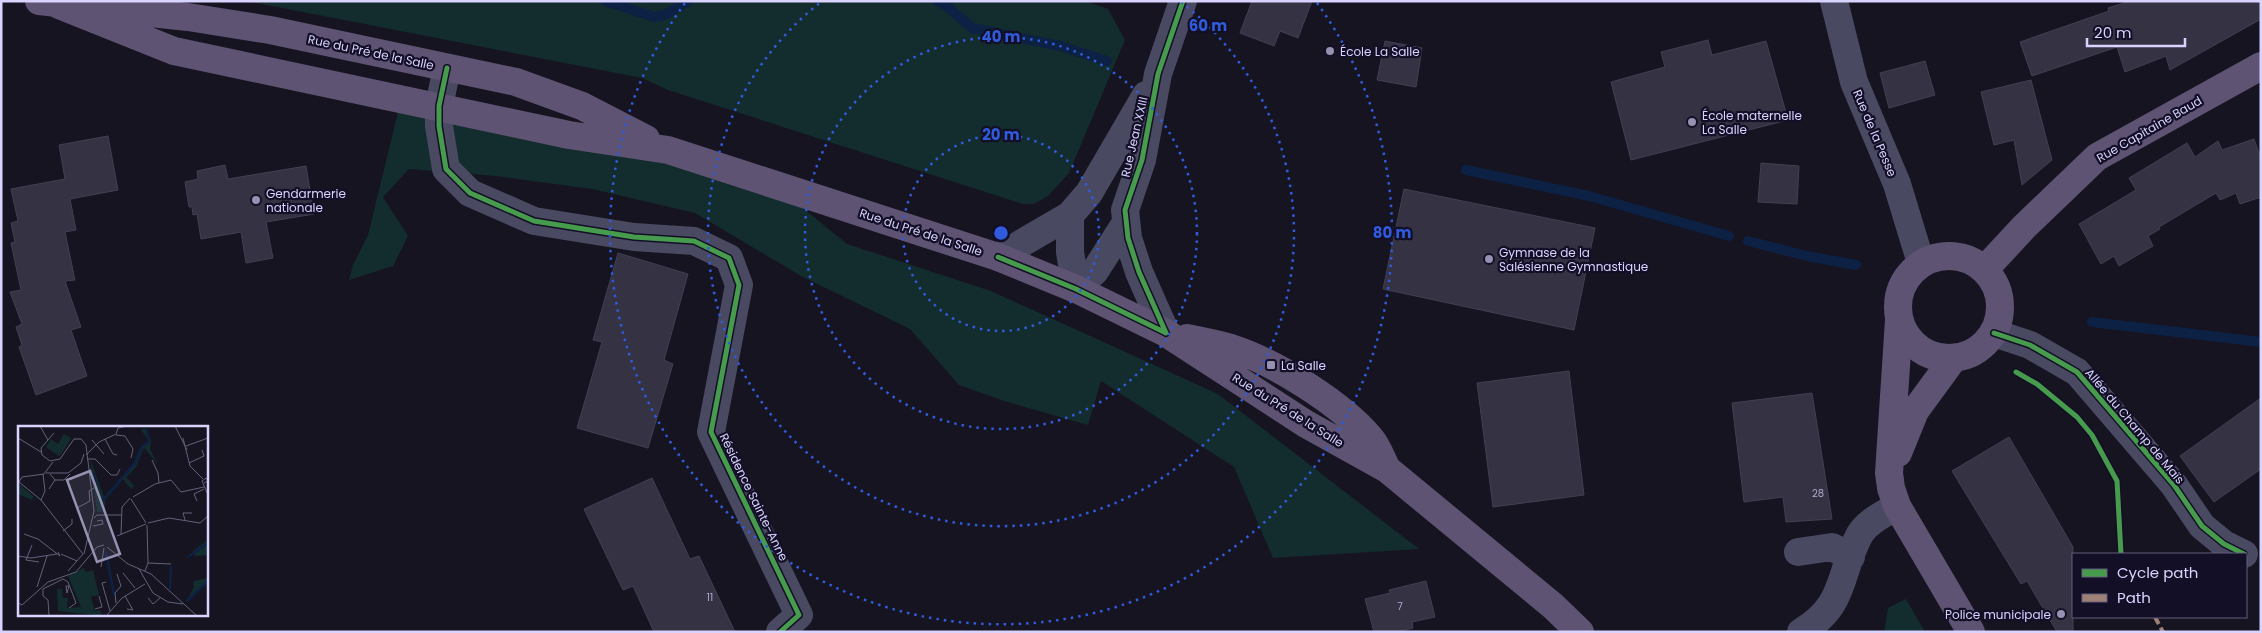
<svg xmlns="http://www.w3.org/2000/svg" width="2262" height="633" viewBox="0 0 2262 633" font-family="Poppins,sans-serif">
	<rect width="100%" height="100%" fill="#161421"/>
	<path fill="#132c2d" d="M246 1H1085L1108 9 1125 40 1069 173 1048 196 1034 204H1023L668 90 642 78Z
		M399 108 639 144 793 200 847 244 991 291 1218 394 1419 549 1273 558 1234 467 1101 381 1088 425 1004 401 959 385 910 329 801 276 695 213 592 189 496 176 409 169 383 197 408 236 393 266 349 280 353 265 368 235Z
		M1906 599 1925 632H1884L1888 608Z"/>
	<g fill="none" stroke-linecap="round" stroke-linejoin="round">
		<path stroke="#0d2144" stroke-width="10" d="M606 1 654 17 665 15 689 1
			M937 1 947 6 972 28 1060 46 1107 61
			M1466 170 1589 196 1729 236
			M1748 241 1807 256 1856 265
			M2092 322 2261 342"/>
	</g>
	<path fill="#343243" stroke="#433f54" d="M1252 1H1312L1298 38 1280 31 1274 46 1240 33Z
		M2131 1H2261V19L2170 70 2166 56 2125 72 2117 47 2032 76 2020 42 2109 11 2108 8Z
		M1708 40 1712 55 1766 41 1788 120 1631 160 1611 82 1665 67 1661 52Z
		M1385 41 1422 48 1416 87 1377 80Z
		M1925 61 1935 95 1889 108 1880 73Z
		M2031 80 2052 160 2022 185 2014 140 1994 145 1981 92Z
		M108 136 118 190 70 199 76 230 65 232 75 280 65 281 81 327 71 330 87 376 36 395 19 347 22 345 16 327 22 324 10 292 21 290 11 243 15 242 11 223 18 221 11 189 65 179 59 145Z
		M2254 139 2261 159V197L2240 204 2236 193 2220 200 2216 193 2159 227 2160 229 2148 236 2153 246 2119 266 2114 256 2101 264 2079 224 2136 190 2129 178 2187 143 2195 157 2218 141 2222 150Z
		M1761 163 1799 166 1797 204 1758 202Z
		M225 165 228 179 306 166 314 214 266 222 273 258 246 263 241 232 201 239 197 214 193 215 192 207H189L185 182 198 179 197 171Z
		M1404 189 1595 228 1574 330 1383 289Z
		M618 253 688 274 664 360 673 364 648 448 577 428 602 342 593 340Z
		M1569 371 1584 495 1493 507 1477 383Z
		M1812 393 1832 519 1786 522 1783 497 1744 502 1732 403Z
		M2261 398V469L2214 502 2180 456Z
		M2009 437 2073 547V632H2057L2027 581 2021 584 1952 471Z
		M652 478 690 559 699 556 735 632H654L633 586 623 590 584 509Z
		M1426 581 1435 617 1412 622 1413 628 1397 632H1374L1365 599 1390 593 1389 590Z"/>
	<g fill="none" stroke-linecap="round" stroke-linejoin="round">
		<path stroke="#4a4962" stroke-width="28" d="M1834 1 1854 82 1897 184 1921 263
			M447 68 439 106V126L446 169 470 193 534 221 634 237 694 241 729 258 739 285 711 432 799 615 780 632
			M1070 215V252L1076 289
			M998 257 1070 215 1089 193 1146 95
			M1076 289 1095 271 1125 224
			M1166 333 1139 272 1128 238 1125 210 1142 160 1158 74 1183 1
			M1994 333 2030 345 2077 372 2174 485 2202 526 2224 544 2244 554
			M1798 552 1832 547 1851 557
			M1801 632C1847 605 1838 574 1860 534 1868 521 1884 514 1897 506"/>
		<path stroke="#5e5373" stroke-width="28" d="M39 1 188 17 270 30 516 82 582 106 646 139
			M59 5 174 51 569 135 668 150 998 257 1076 289 1166 333 1306 424 1387 469 1553 606 1580 632
			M1898 307a51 51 0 1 1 102 0a51 51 0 1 1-102 0Z
			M1985 269 2024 227 2097 157 2261 66
			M1899 320 1889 473 1891 488 1897 506 1971 632
			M1187 338C1201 341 1217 344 1231 348 1275 362 1342 404 1371 439 1378 447 1382 460 1387 469
			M1898 453 1915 411 1953 359"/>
		<path stroke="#9e8076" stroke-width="4" stroke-dasharray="8 4" stroke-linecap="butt" d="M2155 617 2163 632"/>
		<defs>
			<path id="cycleway" d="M447 68 439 106V126L446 169 470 193 534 221 634 237 694 241 729 258 739 285 711 432 799 615 780 632
				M998 257 1076 289 1166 333
				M1166 333 1139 272 1128 238 1125 210 1142 160 1158 74 1183 1
				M1994 333 2030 345 2077 372 2174 485 2202 526 2224 544 2244 554
				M2016 372 2037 384 2077 417 2092 435 2117 481 2121 554"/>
		</defs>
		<use href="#cycleway" stroke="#130f26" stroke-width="8"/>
		<use href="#cycleway" stroke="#469c4c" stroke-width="5"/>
	</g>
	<g fill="none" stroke="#305bdc" stroke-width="2.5" stroke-dasharray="2.5 5">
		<circle cx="1001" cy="233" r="98"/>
		<circle cx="1001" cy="233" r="196"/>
		<path d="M1181 2A293 293 0 1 1 821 2"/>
		<path d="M1317 3A391 391 0 1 1 685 3"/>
	</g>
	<g fill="#9591b1" stroke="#130f26" stroke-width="2">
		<circle cx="1330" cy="51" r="5"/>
		<circle cx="1692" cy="122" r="5"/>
		<circle cx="256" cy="200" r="5"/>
		<circle cx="1489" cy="259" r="5"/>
		<rect x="1266" y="360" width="10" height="10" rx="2.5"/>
		<circle cx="2061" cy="614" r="5"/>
	</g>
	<g text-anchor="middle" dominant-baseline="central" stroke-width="4.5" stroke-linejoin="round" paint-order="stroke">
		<g font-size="10" fill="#b0acd0">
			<text x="1818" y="493">28</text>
			<text x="710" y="597">11</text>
			<text x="1400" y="606">7</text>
		</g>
		<g font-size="12" fill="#d9d4ff" stroke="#130f26" text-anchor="start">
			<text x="1340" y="51">École La Salle</text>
			<text x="1702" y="115">École maternelle<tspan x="1702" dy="14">La Salle</tspan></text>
			<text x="266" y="193">Gendarmerie<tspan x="266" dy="14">nationale</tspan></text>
			<text x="1499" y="252">Gymnase de la<tspan x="1499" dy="14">Salésienne Gymnastique</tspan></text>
			<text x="1281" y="365">La Salle</text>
			<text x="2051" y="614" text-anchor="end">Police municipale</text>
		</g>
		<g font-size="12" fill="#d9d4ff" stroke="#130f26">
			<text transform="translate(371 52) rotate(12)">Rue du Pré de la Salle</text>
			<text transform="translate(2149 129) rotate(-30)">Rue Capitaine Baud</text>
			<text transform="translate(1875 133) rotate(67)">Rue de la Pesse</text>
			<text transform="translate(1134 137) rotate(-77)">Rue Jean XXIII</text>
			<text transform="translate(921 232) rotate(18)">Rue du Pré de la Salle</text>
			<text transform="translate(1288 410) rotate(32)">Rue du Pré de la Salle</text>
			<text transform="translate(2135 426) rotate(50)">Allée du Champ de Maïs</text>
			<text transform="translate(754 497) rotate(64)">Résidence Sainte-Anne</text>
		</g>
	</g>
	<g transform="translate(18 426)">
		<rect width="190" height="190" fill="#161421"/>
		<path d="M128 2 133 15 132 23 140 39 126 21 118 41 108 51 116 60 113 63 105 53 87 74V86H79L72 33 86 71 114 40 123 20 131 14 123 4ZM46 8 53 12 44 27 41 30 28 21 33 13 40 18ZM0 57 16 71 14 74 0 68ZM190 114V129L177 130 175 125ZM66 142 68 146 75 144 81 169 73 171 77 185 82 184 84 190 40 185 39 163H44L45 172H50L49 182 63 181 50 150ZM190 152V155L168 176 176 161 175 155Z" fill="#132c2d"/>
		<path fill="none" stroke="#0d2144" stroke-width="2.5" d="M75 47 85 86M84 75 117 37 124 21 131 16 128 3M88 126 96 169M170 131 190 117M152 163 153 140M169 175 190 155"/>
		<path fill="none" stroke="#64617a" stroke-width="1" d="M22 0 30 14M157 0 169 24M36 7 23 22 24 29 32 35 42 33 56 13H63L68 19 76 85 66 128M98 9 107 10 115 23 113 32M0 12 23 26M165 12 172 40 185 53M87 13 95 28 99 29M74 14 86 28M168 20 190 12M68 29 81 16 98 8 100 2 109 0M69 33H77L93 49H99L102 43M134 34 140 47 141 57M35 36 26 48 4 51 1 56 23 74 65 128M171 37 186 30 184 24M28 47H50L63 37 66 28M37 54H46L52 48M186 57 190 55 188 52 184 55 190 69M31 63 37 54 32 48M115 71 137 58 153 54 163 66 186 61M113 73 128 97M23 74 27 65 25 48M179 75 176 68 186 63M59 82 72 75 71 65 76 62M76 92 79 89H103M167 94 165 87H174M130 97 151 92 182 97 190 90M75 100 85 98 84 94 79 95M45 105 54 98V93M6 108 20 113 42 130 40 126M103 108 104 81 112 72M99 110 128 98M14 119 8 134 21 136M89 121 110 138 133 148 179 190M43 128 59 135M0 130 13 132 39 128M130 137 153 138M83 141 86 122M121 143 135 167 150 176 165 178M50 145 65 128M127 145 130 137 129 99M105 147 117 162M88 156 84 157 92 185M51 160H48L49 167 51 160M19 161 29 130M107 170 115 184 109 183M130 172 135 178 142 172M0 177 4 179 30 156 58 146 79 121 86 119M98 177 97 167 103 160 99 148M77 183 84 181 81 170M31 190 30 174 25 170V163L45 153 50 156 58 177 51 182M88 190 104 172 127 158"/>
		<path fill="#9591b1" fill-opacity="0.15" stroke="#9591b1" stroke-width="2.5" d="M72 45 102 128 79 136 49 54Z"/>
		<rect width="190" height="190" fill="none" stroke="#d9d4ff" stroke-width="2.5"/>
	</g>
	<circle cx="1001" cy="233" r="8" fill="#305bdc" stroke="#130f26" stroke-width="2.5"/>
	<g font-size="15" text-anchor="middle" font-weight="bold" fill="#305bdc" stroke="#130f26" stroke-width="4.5" stroke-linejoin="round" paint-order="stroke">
		<text x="1208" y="31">60 m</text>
		<text x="1001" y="42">40 m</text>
		<text x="1001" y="140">20 m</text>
		<text x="1392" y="238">80 m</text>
	</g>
	<rect width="2262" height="633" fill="none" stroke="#d9d4ff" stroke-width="5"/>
	<rect x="2072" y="553" width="175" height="65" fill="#130f26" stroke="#625e7d"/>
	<rect x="2082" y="569" width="25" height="8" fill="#469c4c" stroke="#625e7d"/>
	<text x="2117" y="578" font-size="15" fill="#d9d4ff">Cycle path</text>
	<rect x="2082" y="594" width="25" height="8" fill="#9e8076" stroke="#625e7d"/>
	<text x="2117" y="603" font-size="15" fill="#d9d4ff">Path</text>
	<path d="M2087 38v8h98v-8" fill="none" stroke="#d9d4ff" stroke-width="2.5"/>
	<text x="2094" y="38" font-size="15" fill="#d9d4ff" stroke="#130f26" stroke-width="4" paint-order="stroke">20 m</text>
</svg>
